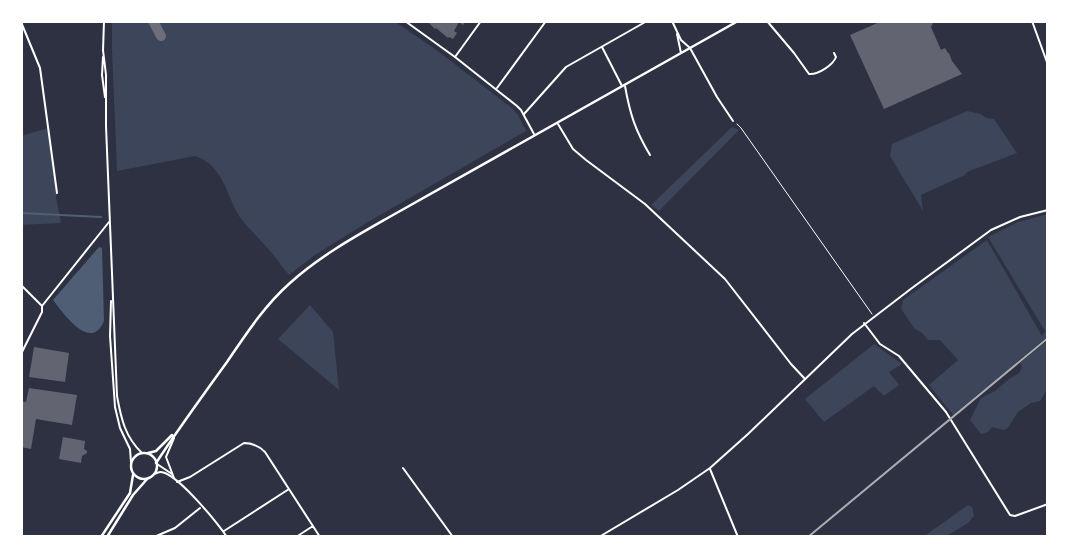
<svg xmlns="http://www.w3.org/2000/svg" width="1069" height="558" viewBox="0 0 1069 558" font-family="'Exo 2',sans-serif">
	<rect width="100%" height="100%" fill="#2d3142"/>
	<path fill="#3c4559" d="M112 21H394L435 49 512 108 518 115 526 131 368 222 315 255 289 275C280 264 271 251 261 241 254 233 245 225 239 216 226 194 223 165 195 156L117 171 112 50Z
		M967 111 981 114 986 118 994 119 1017 153 967 172 965 175 921 195 923 211 890 156 892 144Z
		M732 127 739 130 659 211 651 205Z
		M48 128 57 193 56 197 61 223 21 225V136Z
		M1048 214V336L953 415 929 385 958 360 940 340H928L922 333 914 328 901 309 903 300 987 240 1042 336 1045 331 988 237 1018 222Z
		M310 305 333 332 339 390 278 339Z
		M1048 340V388L1040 401 1031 403 1018 412 1007 429 1003 430 992 427 988 432 981 434 970 420 981 398 995 391 1009 379 1019 373 1022 367 1020 363Z
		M874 344 902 364 889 372 899 385 884 396 874 386 824 422 805 399Z
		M968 505 972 507 974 516 968 523 945 537H923Z"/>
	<path fill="#4f5d75" d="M99 247 102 248 104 321C91 353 63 313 53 300Z"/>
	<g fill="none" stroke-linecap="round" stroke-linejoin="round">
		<path stroke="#4f5d75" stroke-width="2" d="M21 213 101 217"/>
		<path stroke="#6c6f7a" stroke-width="10" d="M153 21 161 36"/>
	</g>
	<path fill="#626471" d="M427 21H466L463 25 459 22 454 31 457 33 453 39 449 37 448 38 436 28 435 29Z
		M882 21H934L931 27 941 50 945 48 948 53H949L952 61 962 74 884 109 850 35Z
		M34 347 69 353 65 382 29 377Z
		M29 388 77 395 72 425 36 419 31 449 21 447V401L26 402Z
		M63 437 85 441 84 449 87 451V453L82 456 81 463 59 459Z"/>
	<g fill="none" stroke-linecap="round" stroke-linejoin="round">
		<path stroke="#fff" stroke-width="1" d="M737 124 741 128 872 314"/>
		<path stroke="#fff" stroke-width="2" d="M672 21 681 40 690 48 717 97 733 121
			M767 21 794 53 809 74C818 75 833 65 836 57L834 53
			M21 22 40 68 57 193
			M677 34 681 53
			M602 47 622 86
			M455 57 481 21
			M625 86C630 114 635 130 650 155
			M497 88 546 21
			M524 114 566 67 647 21
			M558 124 573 149 586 160 645 204 725 279 791 364 805 379
			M21 285 41 305
			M864 323 880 344 899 356 946 412 1010 515 1015 516 1048 504
			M21 354 42 312V306L109 222
			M157 464 172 474
			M403 468 453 537
			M710 469 738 537
			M154 474C160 472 159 471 165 473 182 480 216 521 227 537
			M174 478 166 457 174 438
			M177 482 190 477 244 443C253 443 259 446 265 452L320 537
			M224 531 289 489
			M154 537 175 528 200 508
			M296 537 313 526"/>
		<path stroke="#fff" stroke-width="2" d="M405 21 455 57 517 106 521 110 534 134
			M1032 21 1048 65
			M103 50 106 75V126L117 396C121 418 125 437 142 453
			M103 51 104 21
			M103 57 102 75 105 97
			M111 301 110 336 115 407 120 428 130 449 131 462
			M599 537 678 490 710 468 748 434 852 334 912 288 991 230 1020 217 1048 210"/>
		<path stroke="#fff" stroke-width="2.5" d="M131 466a13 13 0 1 1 26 0a13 13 0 1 1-26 0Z
			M148 453 156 451 172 435
			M156 463C179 428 203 395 227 362 246 334 265 305 290 283 321 255 358 235 393 215L738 21
			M101 537 130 493 133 475
			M107 537 133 495 148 478"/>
		<path stroke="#abadb3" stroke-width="2" d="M808 537 1048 338"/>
	</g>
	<rect width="1069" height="558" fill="none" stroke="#ffffff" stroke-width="46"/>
</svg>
